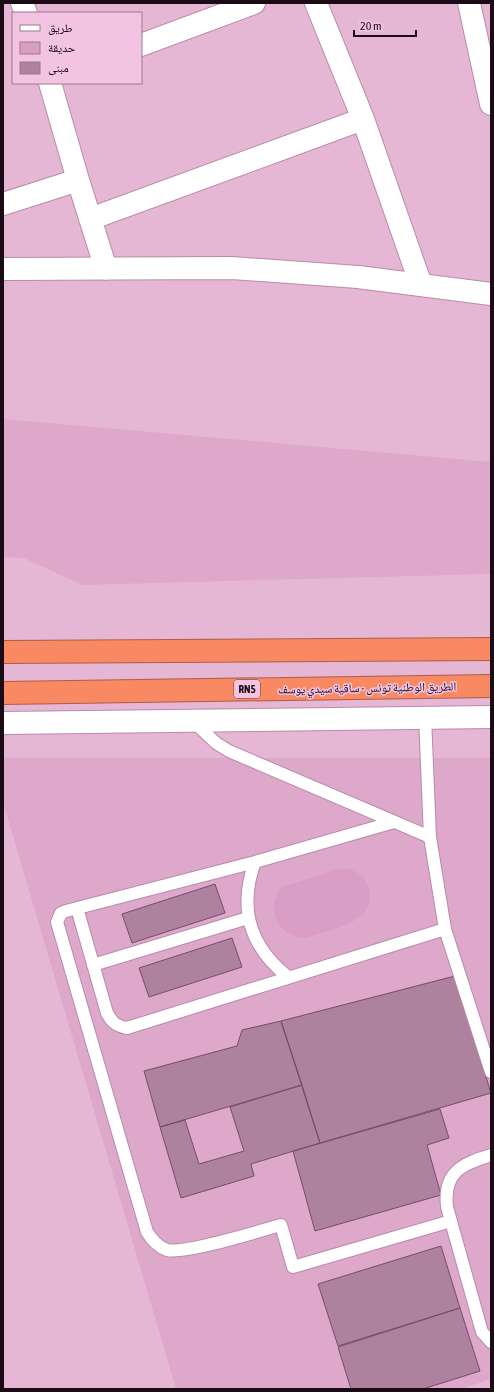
<svg xmlns="http://www.w3.org/2000/svg" width="494" height="1392" viewBox="0 0 494 1392" font-family="'Asap Condensed','Noto Naskh Arabic',sans-serif">
	<rect width="100%" height="100%" fill="#e6b7d5"/>
	<path fill="#dea8cb" d="M3 419 491 462V574L82 585 24 558 3 557Z
		M3 758H491V1379L461 1389H176L3 802Z"/>
	<path fill="#da9ec6" d="M348 868C359 873 366 877 369 889 379 923 328 930 305 938 277 937 265 908 282 887L339 869Z"/>
	<path fill="#ae819e" stroke="#754d68" d="M215 884 225 913 132 943 122 914Z
		M232 938 242 967 149 997 139 968Z
		M455 976 491 1093 320 1143 281 1021Z
		M281 1021 302 1085 160 1127 144 1071 237 1046 242 1030Z
		M302 1085 320 1143 251 1164 254 1176 181 1198 160 1127 185 1120 199 1164 244 1151 230 1107Z
		M440 1109 449 1138 427 1145 441 1195 315 1231 293 1151Z
		M441 1246 460 1308 338 1346 318 1284Z
		M460 1308 480 1371 423 1389H351L338 1347Z"/>
	<g fill="none" stroke-linecap="round" stroke-linejoin="round">
		<defs>
			<path id="lane" d="M425 717 430 837 445 929 491 1072
				M194 722 216 743 229 751 430 837
				M394 822 255 862 66 911 61 913 57 922 147 1232C152 1240 158 1247 167 1250 187 1254 259 1231 281 1225L293 1267 451 1221
				M255 862C238 908 250 947 288 977
				M77 908 107 1013C112 1023 117 1026 127 1028L445 929
				M93 965 248 918
				M491 1155C462 1164 443 1172 447 1207L482 1332 491 1342"/>
			<path id="street" d="M22 3 26 13
				M316 3 363 119 421 285
				M469 3 491 104
				M141 45 254 3
				M50 83 78 180
				M3 204 78 180 106 269
				M90 219 363 119
				M3 269 232 268 358 277 491 294
				M3 723 491 717"/>
			<path id="highway" d="M3 652 491 649
				M3 693 491 686"/>
		</defs>
		<use href="#lane" stroke="#b88ba9" stroke-width="14"/>
		<use href="#street" stroke="#b88ba9" stroke-width="24"/>
		<use href="#highway" stroke="#ab5d48" stroke-width="24"/>
		<use href="#lane" stroke="#fff" stroke-width="12"/>
		<use href="#street" stroke="#fff" stroke-width="22"/>
		<use href="#highway" stroke="#f88963" stroke-width="22"/>
	</g>
	<g text-anchor="middle" dominant-baseline="central" stroke-width="3" stroke-linejoin="round" paint-order="stroke">
		<rect fill="#f3c3e2" stroke="#5c4253" stroke-width="1" x="234" y="680" width="26" height="18" rx="3"/>
		<g font-size="11" font-weight="bold" fill="#1b0b16">
			<text x="247" y="689">RN5</text>
		</g>
		<g font-size="12" fill="#1b0b16" stroke="#f3c3e2">
			<text transform="translate(367 688) rotate(-1)">الطريق الوطنية تونس - ساقية سيدي يوسف</text>
		</g>
	</g>
	<rect width="494" height="1392" fill="none" stroke="#1b0b16" stroke-width="8"/>
	<rect x="12" y="12" width="130" height="72" fill="#f3c3e2" stroke="#9d7990"/>
	<rect x="20" y="25" width="20" height="6" fill="#ffffff" stroke="#9d7990"/>
	<text x="48" y="32" font-size="12" fill="#1b0b16">طريق</text>
	<rect x="20" y="42" width="20" height="12" fill="#da9ec6" stroke="#9d7990"/>
	<text x="48" y="52" font-size="12" fill="#1b0b16">حديقة</text>
	<rect x="20" y="62" width="20" height="12" fill="#ae819e" stroke="#9d7990"/>
	<text x="48" y="72" font-size="12" fill="#1b0b16">مبنى</text>
	<path d="M354 30v6h62v-6" fill="none" stroke="#1b0b16" stroke-width="2"/>
	<text x="360" y="30" font-size="12" fill="#1b0b16" stroke="#f3c3e2" stroke-width="3" paint-order="stroke">20 m</text>
</svg>
